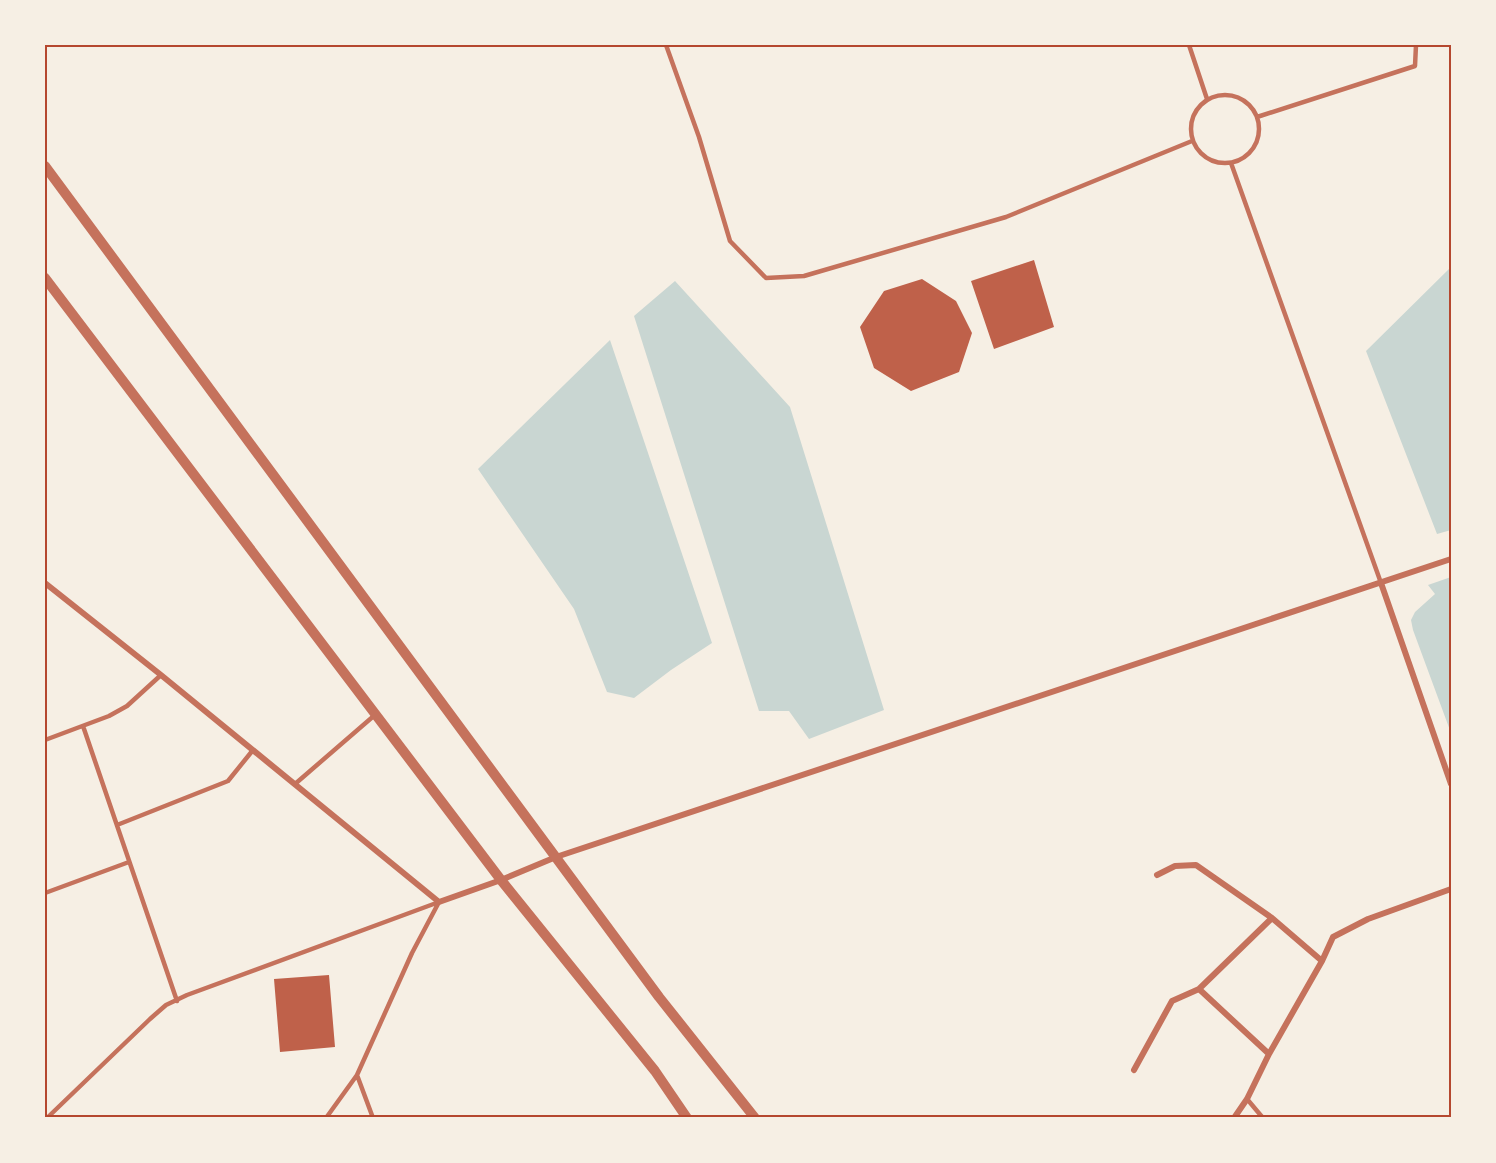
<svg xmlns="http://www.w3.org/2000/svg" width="1496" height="1163" viewBox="0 0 1496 1163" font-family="Signika,sans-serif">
	<rect width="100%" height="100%" fill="#f6efe4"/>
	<path fill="#c9d6d2" d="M1451 267V530L1437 534 1366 351Z
		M675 281 790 407 884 710 809 739 789 711H759L634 316Z
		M610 340 712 643 671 670 634 698 607 692 574 609 478 469Z
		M1451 577V733L1413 630 1411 620 1415 612 1435 594 1428 585Z"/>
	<path fill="#bf614a" d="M1034 260 1054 327 994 349 971 281Z
		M922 279 956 301 972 333 959 372 911 391 874 368 860 327 884 291Z
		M329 975 335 1047 280 1052 274 979Z"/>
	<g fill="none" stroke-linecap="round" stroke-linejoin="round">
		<path stroke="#c5725c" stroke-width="4.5" d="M666 45 699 137 730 241 766 278 804 276 1006 217 1192 141
			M1189 45 1207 99
			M1191 129a34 34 0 1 1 68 0a34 34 0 1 1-68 0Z
			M1257 117 1415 66 1416 45
			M1231 163 1381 583
			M83 726 177 1001
			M45 740 109 716 127 706 161 675
			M295 784 376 714
			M117 825 228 781 253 750
			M45 893 129 862
			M1247 1099 1263 1118
			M47 1118 150 1019 166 1005 187 995 439 902
			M326 1118 357 1075
			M373 1118 357 1075 412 953 439 902"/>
		<path stroke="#c5725c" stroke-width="6" d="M45 583 161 675 439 902 501 880 556 857 1451 559
			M1381 583 1451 784
			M1157 875 1175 866 1196 865 1272 918 1322 961
			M1269 1054 1199 989 1272 918
			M1134 1070 1172 1001 1199 989
			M1234 1118 1247 1099 1269 1054 1322 961 1333 937 1368 919 1451 889"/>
		<path stroke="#c5725c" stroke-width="10" d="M45 166 659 997 755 1118
			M45 278 501 880 655 1071 687 1118"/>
	</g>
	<rect width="1496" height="1163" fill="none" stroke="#f6efe4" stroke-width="93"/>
	<rect x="46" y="46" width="1404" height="1070" fill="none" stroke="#b5482f" stroke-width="2"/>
</svg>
